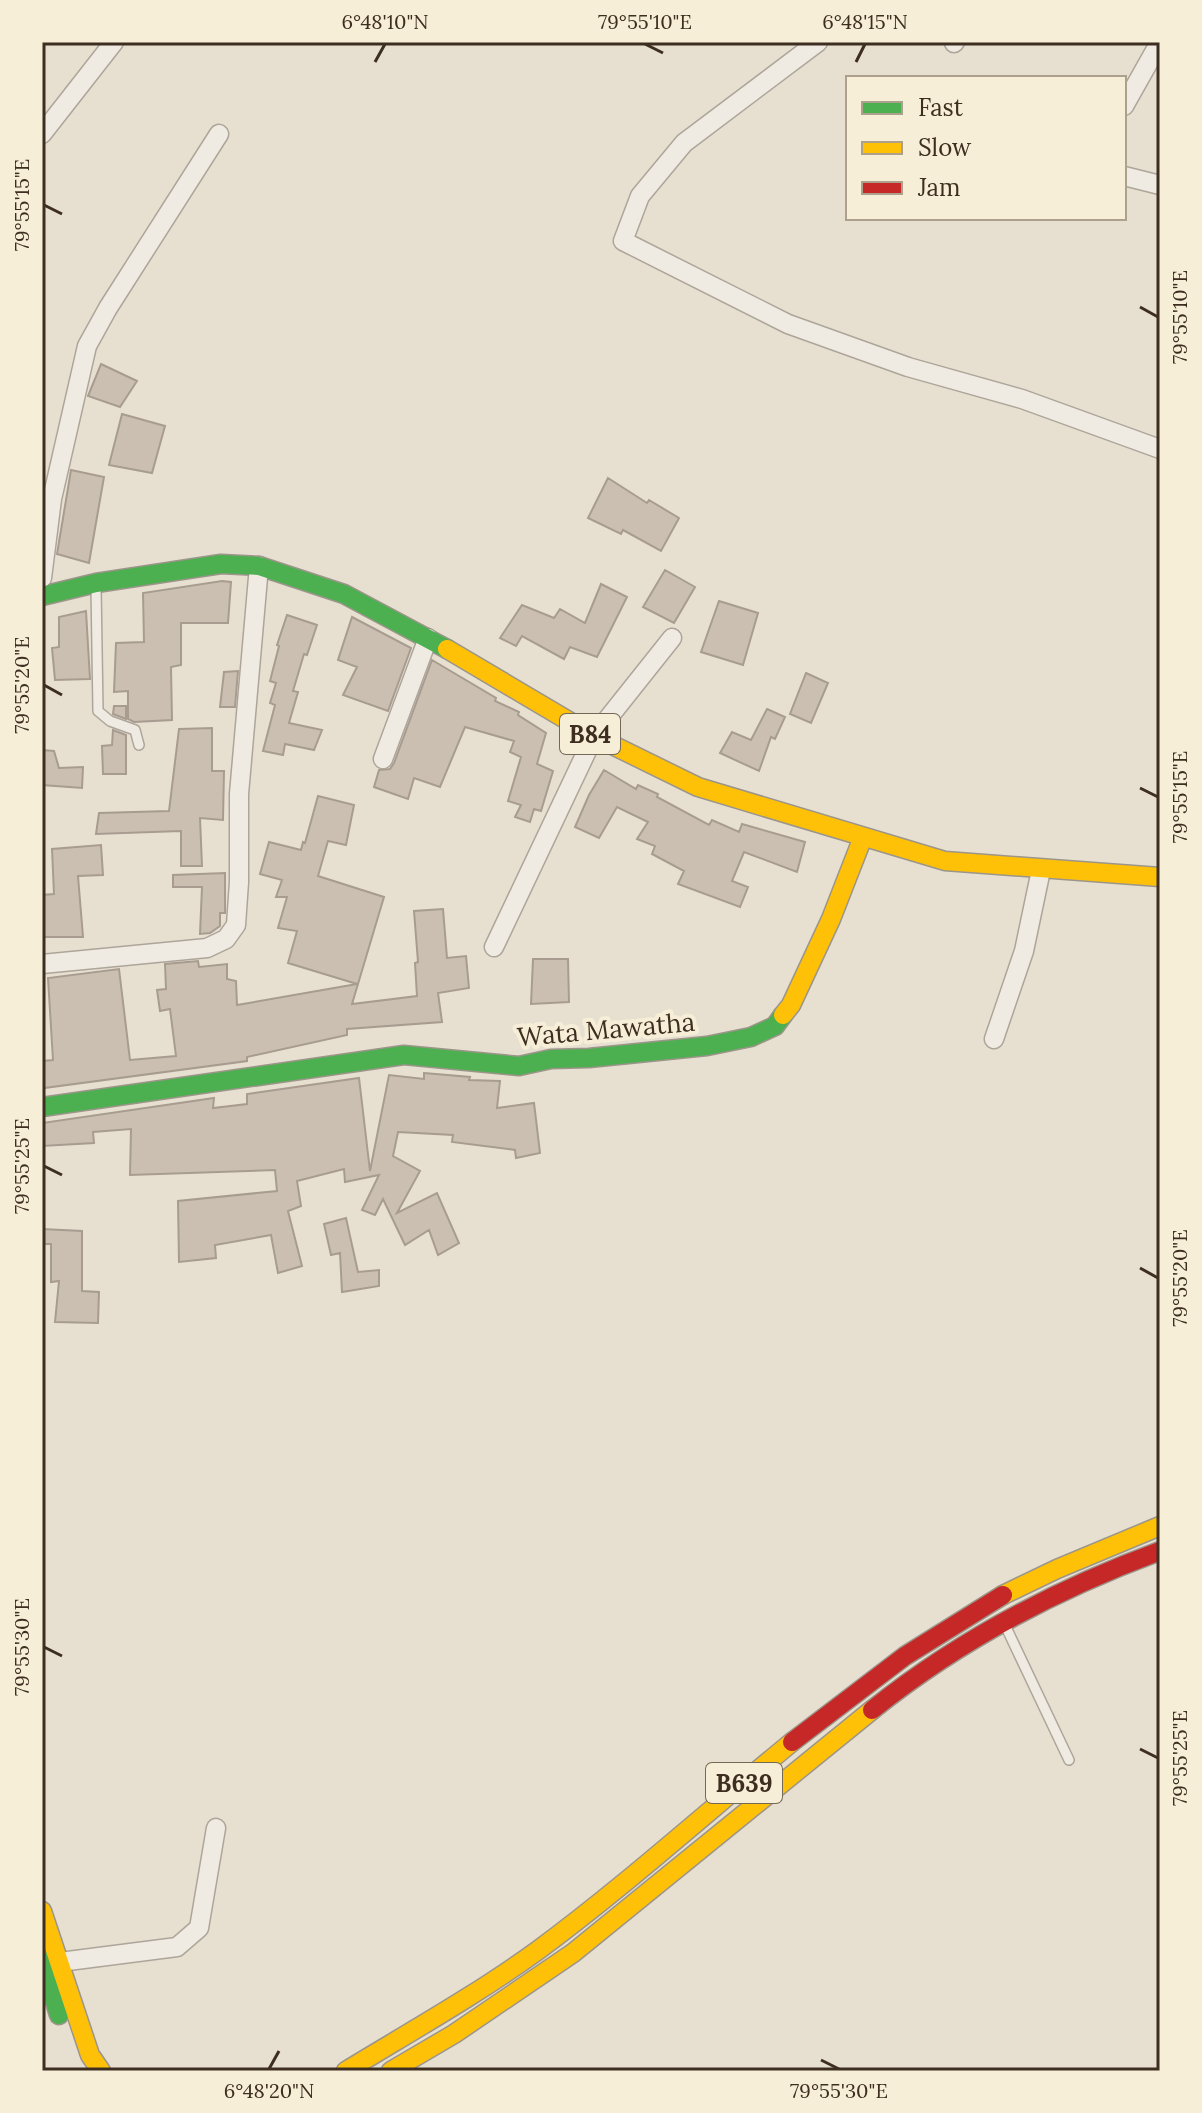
<svg xmlns="http://www.w3.org/2000/svg" width="1202" height="2113" viewBox="0 0 1202 2113" font-family="Lora,serif">
	<rect width="100%" height="100%" fill="#e7e0d1"/>
	<path fill="#cbbfb2" stroke="#a89c90" stroke-width="2" d="M101 364 137 381 120 407 88 396Z
		M122 414 165 426 152 473 109 465Z
		M71 470 104 477 89 563 57 554Z
		M608 478 647 503 649 500 679 518 661 551 623 530 621 534 588 518Z
		M665 570 695 587 674 623 643 607Z
		M222 581 231 582 228 623H181V665L171 667 172 720 134 722 128 719V691L114 692 116 643 144 642 143 593Z
		M601 584 627 597 597 657 570 647 564 659 522 636 516 646 500 638 522 605 554 618 560 609 585 623Z
		M719 601 758 613 743 665 701 652Z
		M86 611 90 679 55 680 52 648 59 647V617Z
		M287 615 317 625 307 655 304 654 293 691 298 692 289 723 322 730 314 750 285 744 283 755 263 751 275 705 270 703 276 683 270 681 279 646 277 645Z
		M352 617 411 648 388 711 343 695 357 667 338 660Z
		M432 660 496 698 495 701 519 712 518 715 546 733 537 764 553 771 541 811 534 809 530 822 515 817 521 805 508 801 521 757 510 752 514 741 465 727 440 787 414 778 408 799 374 787 379 770 390 769 394 763Z
		M238 671 235 707H220L224 672Z
		M806 673 828 683 811 723 790 714Z
		M114 706H126V719L113 714Z
		M767 709 785 717 775 739 771 737 759 771 720 753 732 732 751 740Z
		M212 728V771H224L223 820 200 818 202 866H181V831L96 834 99 813 169 811 179 729Z
		M113 730 126 735V774H103L102 746 112 745Z
		M42 750 54 751 59 768 83 767 82 788 42 785Z
		M604 770 636 789 638 785 658 794 657 797 709 825 712 820 739 832 742 824 805 842 797 872 744 852 732 881 748 887 740 907 678 884 684 871 652 854 655 846 637 839 648 822 617 807 599 838 575 827 589 795Z
		M318 796 354 805 346 845 328 841 318 876 384 897 352 1004 417 996 415 963 418 962 414 911 443 909 447 958 466 956 469 988 438 993 442 1022 347 1029V1035L247 1057V1061L44 1088 42 1061 53 1060 48 978 119 969 130 1060 176 1056 170 1009 160 1011 157 990 166 989 165 964 198 961 199 967 227 964V979L236 981 237 1005 357 984 288 963 297 931 278 928 287 897H276L282 880 260 874 269 842 301 850 303 842 305 843Z
		M101 845 103 875 78 876 83 937H42V895L54 894 52 849Z
		M225 873V913H220V926L210 933 200 934 202 887H173V875Z
		M533 959H568L569 1002 531 1004Z
		M424 1073 470 1077 469 1080 500 1081 497 1108 534 1103 540 1153 516 1158 515 1150 452 1142 453 1135 398 1132 393 1156 420 1171 397 1213 437 1193 459 1243 438 1255 429 1230 405 1245 383 1199 375 1215 362 1210 379 1175 345 1182 344 1169 297 1181 301 1206 288 1211 302 1266 278 1273 271 1235 215 1245 216 1258 179 1262 178 1201 277 1191 275 1170 130 1175 131 1129 93 1132 94 1143 42 1146V1123L214 1098 213 1108 247 1104V1094L359 1078 370 1171 389 1075 424 1079Z
		M346 1218 358 1272 379 1270V1286L342 1292 340 1253 331 1255 324 1224Z
		M42 1229 82 1231V1291L99 1292 98 1323 55 1322 59 1281 51 1282V1244H42Z"/>
	<g fill="none" stroke-linecap="round" stroke-linejoin="round">
		<defs>
			<path id="lane" d="M96 586 98 711 110 721 135 730 139 745
				M1005 1625 1069 1760"/>
			<path id="street" d="M818 42 684 143 640 196 623 241 788 324 908 367 1022 399 1160 449
				M954 43 955 42
				M1124 106 1160 42
				M42 134 114 42
				M1124 176 1160 185
				M42 578 52 499 87 346 108 308 219 134
				M383 759 428 638
				M494 947 594 736 672 638
				M42 964 207 948 226 939 236 925 239 882V794L259 566
				M994 1039 1024 951 1041 870
				M60 1962 177 1947 199 1928 216 1828"/>
			<path id="fast" d="M42 596 96 583 221 564 259 566 344 594 447 649
				M42 1107 404 1055 519 1066 551 1059 589 1058 707 1046 751 1037 775 1026 783 1015
				M42 1959 59 2015"/>
			<path id="slow" d="M447 649 594 736 698 787 945 861 1160 877
				M783 1015 791 1005 831 919 863 837
				M1003 1595 1057 1569 1160 1526
				M42 1911 90 2055 101 2071
				M346 2071C410 2032 476 1995 537 1951 625 1886 707 1812 792 1742
				M391 2071 454 2034 573 1953 872 1710"/>
			<path id="jam" d="M872 1710C958 1641 1057 1589 1160 1551
				M792 1742 905 1656 1003 1595"/>
		</defs>
		<use href="#lane" stroke="#ada599" stroke-width="12"/>
		<use href="#street" stroke="#ada599" stroke-width="21"/>
		<use href="#fast" stroke="#9c958a" stroke-width="21"/>
		<use href="#slow" stroke="#9c958a" stroke-width="21"/>
		<use href="#jam" stroke="#9c958a" stroke-width="21"/>
		<use href="#lane" stroke="#efebe3" stroke-width="9"/>
		<use href="#street" stroke="#efebe3" stroke-width="18"/>
		<use href="#fast" stroke="#4caf50" stroke-width="18"/>
		<use href="#slow" stroke="#ffc107" stroke-width="18"/>
		<use href="#jam" stroke="#c62828" stroke-width="18"/>
	</g>
	<path fill="none" stroke="#3d2e20" stroke-width="3" d="M645 44 663 53M375 62 385 44M856 62 865 44M44 205 62 214M1140 307 1158 317M44 685 62 695M1140 788 1158 797M44 1166 62 1175M1140 1268 1158 1278M44 1647 62 1656M1140 1749 1158 1758M821 2060 839 2069M269 2069 279 2051"/>
	<g text-anchor="middle" dominant-baseline="central" stroke-width="8" stroke-linejoin="round" paint-order="stroke">
		<g fill="#f7eed8" stroke="#756857" stroke-width="2">
			<rect x="560" y="714" width="60" height="40" rx="6"/>
			<rect x="706" y="1763" width="76" height="40" rx="6"/>
		</g>
		<g font-size="24" font-weight="bold" fill="#3d2e20">
			<text x="590" y="734">B84</text>
			<text x="744" y="1783">B639</text>
		</g>
		<g font-size="26" fill="#3d2e20" stroke="#f7eed8">
			<text transform="translate(606 1029) rotate(-5)">Wata Mawatha</text>
		</g>
	</g>
	<rect width="1202" height="2113" fill="none" stroke="#f7eed8" stroke-width="88"/>
	<rect x="846" y="76" width="280" height="144" fill="#f7eed8" stroke="#ada18e" stroke-width="2"/>
	<rect x="862" y="102" width="40" height="12" fill="#4caf50" stroke="#ada18e" stroke-width="2"/>
	<text x="918" y="116" font-size="24" fill="#3d2e20">Fast</text>
	<rect x="862" y="142" width="40" height="12" fill="#ffc107" stroke="#ada18e" stroke-width="2"/>
	<text x="918" y="156" font-size="24" fill="#3d2e20">Slow</text>
	<rect x="862" y="182" width="40" height="12" fill="#c62828" stroke="#ada18e" stroke-width="2"/>
	<text x="918" y="196" font-size="24" fill="#3d2e20">Jam</text>
	<rect x="44" y="44" width="1114" height="2025" fill="none" stroke="#3d2e20" stroke-width="3"/>
	<g font-size="20" text-anchor="middle" fill="#3d2e20">
		<text x="385" y="29">6°48'10"N</text>
		<text x="645" y="29">79°55'10"E</text>
		<text x="865" y="29">6°48'15"N</text>
		<text transform="translate(22 205) rotate(-90)" y="7">79°55'15"E</text>
		<text transform="translate(1180 317) rotate(-90)" y="7">79°55'10"E</text>
		<text transform="translate(22 685) rotate(-90)" y="7">79°55'20"E</text>
		<text transform="translate(1180 797) rotate(-90)" y="7">79°55'15"E</text>
		<text transform="translate(22 1166) rotate(-90)" y="7">79°55'25"E</text>
		<text transform="translate(1180 1278) rotate(-90)" y="7">79°55'20"E</text>
		<text transform="translate(22 1647) rotate(-90)" y="7">79°55'30"E</text>
		<text transform="translate(1180 1758) rotate(-90)" y="7">79°55'25"E</text>
		<text x="269" y="2098">6°48'20"N</text>
		<text x="839" y="2098">79°55'30"E</text>
	</g>
</svg>
